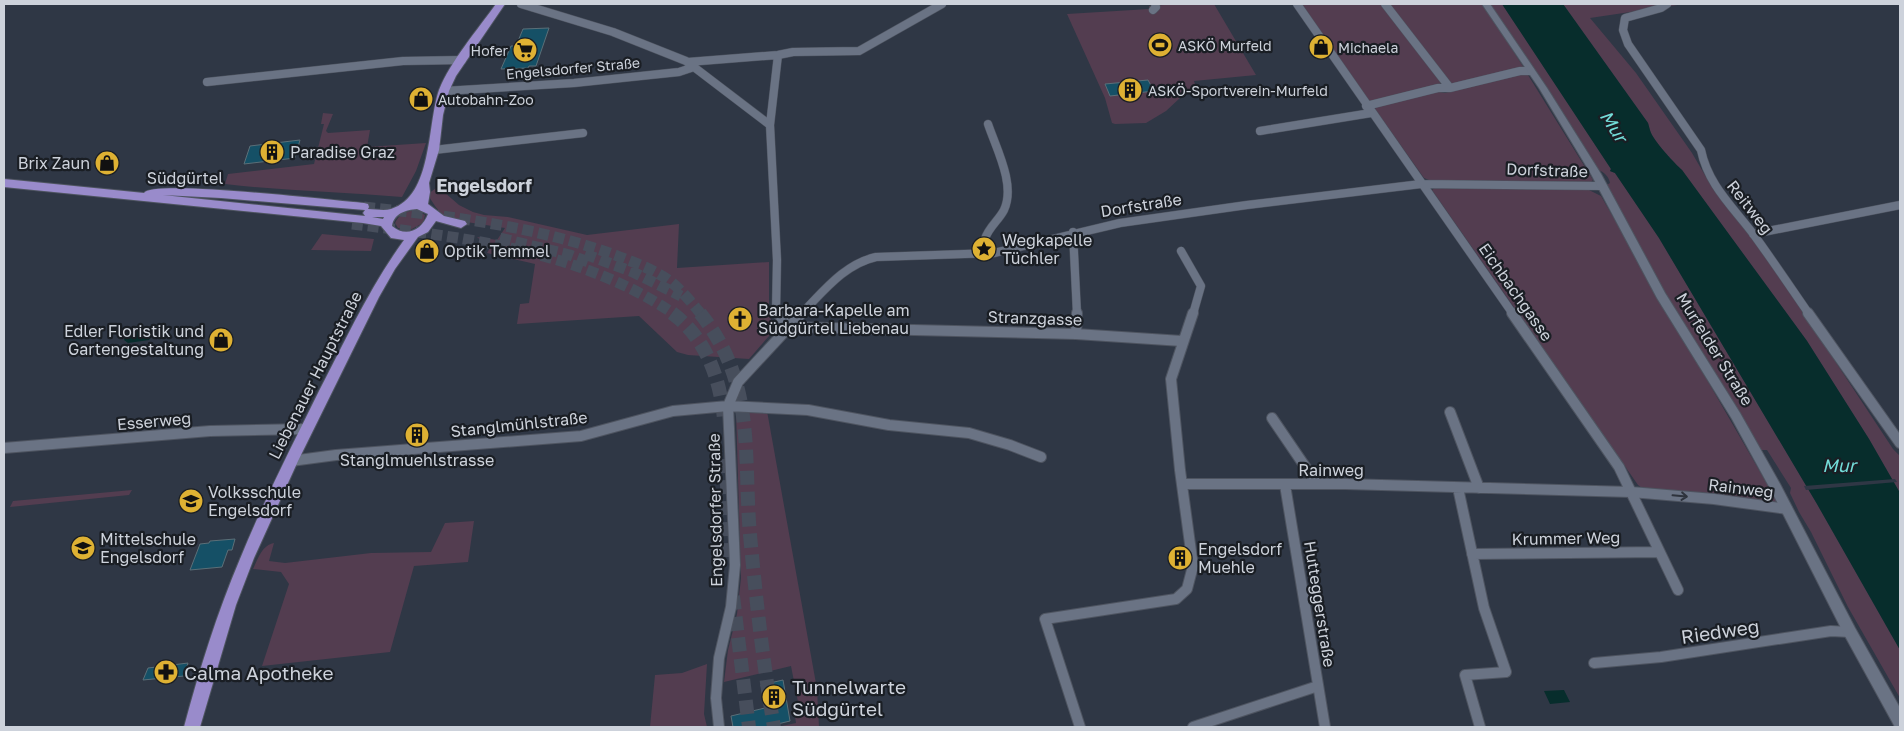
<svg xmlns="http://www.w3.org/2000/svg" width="1904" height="731" viewBox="0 0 1904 731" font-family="'Golos Text',sans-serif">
	<rect width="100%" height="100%" fill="#2f3745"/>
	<path fill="#533d50" d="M1179 4H1214L1256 75 1194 81 1195 84 1166 111 1146 123 1115 124 1112 123 1105 98 1067 14 1149 9V6Z
		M1301 4H1382L1441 81 1440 84 1372 101 1367 100Z
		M1388 4H1483L1524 68 1456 85 1451 83Z
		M1490 4H1502L1611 169 1610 171 1615 173 1659 238 1817 504 1900 650V698L1848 607 1811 532 1799 512 1790 493 1791 488 1767 450H1760L1660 287 1605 186 1610 183C1609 177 1604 171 1597 170Z
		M1563 4H1684L1590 18 1636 73 1692 153 1713 189 1767 258 1893 449 1900 456V493L1869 439 1807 341 1682 170C1674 163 1657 144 1652 135 1650 132 1649 126 1648 123Z
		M1522 72 1528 75 1593 180 1590 183 1429 180 1424 178 1375 109 1377 106 1435 91 1445 93Z
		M323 113 333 114 326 131 328 133 370 130 367 147 426 143 416 171 402 197C343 192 284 191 225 184L228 174 314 164 324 124H321Z
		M1436 187 1587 189 1601 196 1778 503 1642 488 1638 485 1432 190Z
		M436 188H449L444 192 459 205 473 212 484 215 508 217 587 235 679 224 677 268 769 262V311L770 318 776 328 749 359 688 355 677 352 639 316 517 324 520 304 529 303 535 264 487 253 490 248 477 237 497 240 505 228 447 219C442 216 430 200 428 194Z
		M416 210 425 215 423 223 410 230 398 228 395 223C399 214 407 211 416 210Z
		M322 234 374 239 371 251 311 250Z
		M736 411H767L817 689 819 727H777L796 723 793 703 798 702 791 666 724 682 728 650 737 614 741 578Z
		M132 490 129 495 10 507 13 501Z
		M474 521 468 562 414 566 390 652 262 666 289 584 281 572 253 569C258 559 262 545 274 543L269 561 285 563 371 553 431 552 445 523Z
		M707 664 704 714 707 727H650L655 675 682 673Z"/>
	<path fill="#072d2c" d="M1502 4H1563L1648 123C1649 126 1650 132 1652 135 1657 144 1674 163 1682 170L1807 341 1869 439 1900 493V650L1817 504 1659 238 1615 173 1610 171 1611 169Z
		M154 324 159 326 149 340 128 343 124 340C129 326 134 328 145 330Z
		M1564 690 1570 702 1550 704 1544 691Z"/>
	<path fill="#2f3745" d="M1895 479 1897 482 1806 490 1804 486Z"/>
	<path fill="#155066" stroke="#5b6f78" d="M549 28 536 66H529L528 68 501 69 511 46H516L523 29Z
		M1148 80 1154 91 1110 96 1105 84Z
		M300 140 295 158 244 164 250 146Z
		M235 539 232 550H228L222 567 190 570 200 544 209 543 210 541Z
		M188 663 184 676 143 680 148 668Z
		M783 680 790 721 765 727H733L731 716 765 708 761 685Z"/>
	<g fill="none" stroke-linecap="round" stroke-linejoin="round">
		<path stroke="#474e5c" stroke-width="11" stroke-dasharray="11 5" stroke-linecap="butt" d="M364 207C449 216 534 226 615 255 632 262 651 268 667 279 680 288 691 302 701 314
			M352 224C461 237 581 250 674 314
			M500 238 570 255 591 263
			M585 254 633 272 681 296"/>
		<path stroke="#474e5c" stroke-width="14" stroke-dasharray="14 7" stroke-linecap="butt" d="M672 313C706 338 720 378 724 419
			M700 313C756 383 743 452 750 535 756 599 763 663 774 727
			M726 459 730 563
			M733 596 749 727"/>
		<defs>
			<path id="minor-far1" d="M521 4 613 32 686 61 770 125 777 260 776 311 778 314
				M1297 4 1513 314
				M1385 4 1450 88 1520 71H1530
				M1667 4 1661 8 1625 18 1623 30 1628 44 1701 150C1708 185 1733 207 1754 235 1773 261 1791 288 1809 314
				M1153 10 1156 7 1155 4
				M688 62 778 55 793 52 859 51 942 4
				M207 82 403 61 462 60
				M444 91 574 83 679 72 694 67
				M1366 106 1438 88H1450
				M988 124C996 148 1016 185 1004 210 999 220 988 228 985 239L994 253
				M770 125 778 55
				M1260 131 1371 113
				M434 150 583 133
				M1073 232 1077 314
				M1753 234 1900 205
				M1181 251 1201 286 1193 314
				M801 314C823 292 844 264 876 257L994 253 1120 223 1247 205 1421 184 1602 186"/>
			<path id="minor" d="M778 313 788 327
				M1512 313 1619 467 1678 590
				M1808 313 1900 443
				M788 327 1076 334 1182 341
				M1076 334 1077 313
				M1450 412 1479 488
				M1272 418 1317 484
				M4 448 210 431 307 429
				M291 461 336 455 581 436 673 411 728 406 808 410 889 425 969 433 1010 445 1041 457
				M1183 484H1345L1631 492 1714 499 1787 509
				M1285 485 1325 727
				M1458 488 1484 608 1506 672 1465 675 1480 727
				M1472 554 1659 552
				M1594 663 1661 657 1831 631 1850 632
				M719 727 716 698 719 658 731 607 735 565 728 406 738 382 802 313
				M1080 727 1045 619 1176 599 1187 589 1193 566 1180 470 1171 379 1193 313
				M1193 727 1318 686"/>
			<path id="tertiary" d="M1482 4H1490L1547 88 1601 174 1665 293 1740 413 1780 484 1855 628 1900 708V727H1895L1845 636 1772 492 1732 419 1657 298 1591 174 1539 88Z"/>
			<path id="primary" d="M496 4H505L456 76 449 91 443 115 439 150 429 183 430 192 428 204 444 216 465 221 467 224 461 228 436 221 428 232 418 237 395 269 379 297 298 461 254 558 236 605 200 727H184C199 671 217 613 240 559 263 502 292 446 319 391 346 339 370 287 404 240L391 238 381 226 363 223 4 187V179L144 193C152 179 337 201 364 203L368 204 369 207 368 209C375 209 384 211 391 209 433 196 427 124 439 90 450 62 478 29 496 4ZM163 195 221 198 365 210 363 213 365 216ZM417 209 428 214C422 230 406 238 392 226 394 213 406 210 417 209ZM372 217H384L383 219Z"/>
		</defs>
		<use href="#minor-far1" stroke="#4e5460" stroke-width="9"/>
		<use href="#minor" stroke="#4e5460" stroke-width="12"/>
		<use href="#tertiary" stroke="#4e5460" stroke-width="2"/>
		<use href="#primary" stroke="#4e5460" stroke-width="2"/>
		<use href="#minor-far1" stroke="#6a7384" stroke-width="8"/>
		<use href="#minor" stroke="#6a7384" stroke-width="10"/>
		<use href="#tertiary" fill="#6a7384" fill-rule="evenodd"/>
		<use href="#primary" fill="#998bcb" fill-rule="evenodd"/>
	</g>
	<defs><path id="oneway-shaft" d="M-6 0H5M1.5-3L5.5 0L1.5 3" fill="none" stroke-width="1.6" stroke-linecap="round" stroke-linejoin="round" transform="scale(1.25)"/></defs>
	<use stroke="#2e333c" href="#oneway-shaft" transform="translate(1680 496) rotate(5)"/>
	<defs>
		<symbol id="stadium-disc" viewBox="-11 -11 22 22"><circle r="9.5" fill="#deb133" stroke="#1a1e24"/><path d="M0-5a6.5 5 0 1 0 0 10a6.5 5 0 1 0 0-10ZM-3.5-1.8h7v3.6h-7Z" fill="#111"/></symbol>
		<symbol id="shop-disc" viewBox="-11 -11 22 22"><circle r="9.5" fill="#deb133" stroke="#1a1e24"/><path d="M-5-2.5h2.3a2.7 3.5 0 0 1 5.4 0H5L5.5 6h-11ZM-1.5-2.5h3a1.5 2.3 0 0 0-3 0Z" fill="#111"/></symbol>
		<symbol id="supermarket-disc" viewBox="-11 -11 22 22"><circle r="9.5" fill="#deb133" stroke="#1a1e24"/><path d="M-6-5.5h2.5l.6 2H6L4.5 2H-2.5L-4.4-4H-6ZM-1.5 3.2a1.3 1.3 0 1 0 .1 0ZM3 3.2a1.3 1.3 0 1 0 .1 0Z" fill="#111"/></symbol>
		<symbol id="building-disc" viewBox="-11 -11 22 22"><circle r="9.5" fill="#deb133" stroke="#1a1e24"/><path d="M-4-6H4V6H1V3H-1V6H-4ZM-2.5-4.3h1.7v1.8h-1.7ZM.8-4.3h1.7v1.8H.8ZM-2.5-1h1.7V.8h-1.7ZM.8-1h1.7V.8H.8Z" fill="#111"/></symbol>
		<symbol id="sight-disc" viewBox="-11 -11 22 22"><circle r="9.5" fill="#deb133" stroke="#1a1e24"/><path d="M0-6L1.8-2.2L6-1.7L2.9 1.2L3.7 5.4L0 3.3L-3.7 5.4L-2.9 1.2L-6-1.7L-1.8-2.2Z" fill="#111"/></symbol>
		<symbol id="church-disc" viewBox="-11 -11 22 22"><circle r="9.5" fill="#deb133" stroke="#1a1e24"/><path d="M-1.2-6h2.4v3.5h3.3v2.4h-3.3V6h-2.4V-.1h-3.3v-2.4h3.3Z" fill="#111"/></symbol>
		<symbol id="school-disc" viewBox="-11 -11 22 22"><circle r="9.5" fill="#deb133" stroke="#1a1e24"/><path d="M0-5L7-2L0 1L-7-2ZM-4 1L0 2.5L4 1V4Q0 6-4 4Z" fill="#111"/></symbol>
		<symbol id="pharmacy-disc" viewBox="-11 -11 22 22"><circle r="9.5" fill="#deb133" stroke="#1a1e24"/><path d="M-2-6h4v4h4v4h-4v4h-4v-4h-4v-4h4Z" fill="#111"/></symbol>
	</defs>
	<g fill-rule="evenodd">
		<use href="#stadium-disc" x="1146" y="31" width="28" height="28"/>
		<use href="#shop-disc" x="1307" y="33" width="28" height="28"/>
		<use href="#supermarket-disc" x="511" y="36" width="28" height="28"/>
		<use href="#building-disc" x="1116" y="76" width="28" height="28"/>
		<use href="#shop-disc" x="407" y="85" width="28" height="28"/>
		<use href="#building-disc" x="258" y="138" width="28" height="28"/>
		<use href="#shop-disc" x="93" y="149" width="28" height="28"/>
		<use href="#sight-disc" x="970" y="235" width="28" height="28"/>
		<use href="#shop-disc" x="413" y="237" width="28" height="28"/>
		<use href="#church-disc" x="726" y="305" width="28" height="28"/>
		<use href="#shop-disc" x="207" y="326" width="28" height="28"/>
		<use href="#building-disc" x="403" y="421" width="28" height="28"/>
		<use href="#school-disc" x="177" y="487" width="28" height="28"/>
		<use href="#school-disc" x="69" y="534" width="28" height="28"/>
		<use href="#building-disc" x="1166" y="544" width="28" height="28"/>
		<use href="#pharmacy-disc" x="152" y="658" width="28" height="28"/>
		<use href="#building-disc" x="760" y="683" width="28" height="28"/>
	</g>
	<g text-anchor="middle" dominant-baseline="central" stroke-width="4.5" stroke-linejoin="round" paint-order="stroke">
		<g font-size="14" fill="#cdd2db" stroke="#1a1e24" text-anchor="start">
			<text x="1178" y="45">ASKÖ Murfeld</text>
			<text x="1338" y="47">Michaela</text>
			<text x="508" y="50" text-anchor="end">Hofer</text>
			<text x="1148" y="90">ASKÖ-Sportverein-Murfeld</text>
			<text x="438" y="99">Autobahn-Zoo</text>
		</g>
		<g font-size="14" fill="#cdd2db" stroke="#1a1e24">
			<text transform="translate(573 68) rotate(-5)">Engelsdorfer Straße</text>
		</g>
		<g font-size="16" fill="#cdd2db" stroke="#1a1e24" text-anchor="start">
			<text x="290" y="152">Paradise Graz</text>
			<text x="90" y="163" text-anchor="end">Brix Zaun</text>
			<text x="1002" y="240">Wegkapelle<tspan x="1002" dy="18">Tüchler</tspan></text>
			<text x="444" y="251">Optik Temmel</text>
			<text x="758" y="310">Barbara-Kapelle am<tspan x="758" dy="18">Südgürtel Liebenau</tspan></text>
			<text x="204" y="331" text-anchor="end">Edler Floristik und<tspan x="204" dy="18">Gartengestaltung</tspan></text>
			<text x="417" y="460" text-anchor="middle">Stanglmuehlstrasse</text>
			<text x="208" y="492">Volksschule<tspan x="208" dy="18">Engelsdorf</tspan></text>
			<text x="100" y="539">Mittelschule<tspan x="100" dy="18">Engelsdorf</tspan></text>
			<text x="1198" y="549">Engelsdorf<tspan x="1198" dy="18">Muehle</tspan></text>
		</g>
		<g font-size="16" fill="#cdd2db" stroke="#1a1e24">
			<text transform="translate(1547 170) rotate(2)">Dorfstraße</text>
			<text x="185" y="178">Südgürtel</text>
			<text transform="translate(1141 205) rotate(-9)">Dorfstraße</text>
			<text transform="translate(1750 207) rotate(52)">Reitweg</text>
			<text transform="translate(1516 292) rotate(55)">Eichbachgasse</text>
			<text transform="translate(1035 318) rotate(2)">Stranzgasse</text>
			<text transform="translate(1715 349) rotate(58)">Murfelder Straße</text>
			<text transform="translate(315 375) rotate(-63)">Liebenauer Hauptstraße</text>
			<text transform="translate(154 421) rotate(-5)">Esserweg</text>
			<text transform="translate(519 424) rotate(-6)">Stanglmühlstraße</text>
			<text x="1331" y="470">Rainweg</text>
			<text transform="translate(1741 488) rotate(7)">Rainweg</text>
			<text transform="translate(715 510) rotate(-91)">Engelsdorfer Straße</text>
			<text transform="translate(1566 538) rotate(-1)">Krummer Weg</text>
			<text transform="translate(1320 604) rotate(81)">Hutteggerstraße</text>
		</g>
		<g font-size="18" font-style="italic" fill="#73ddd9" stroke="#1a1e24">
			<text transform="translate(1614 126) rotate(57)">Mur</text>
			<text x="1839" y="465">Mur</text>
		</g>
		<g font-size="18" font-weight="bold" fill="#cdd2db" stroke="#1a1e24">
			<text x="484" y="185">Engelsdorf</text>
		</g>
		<g font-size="19" fill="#cdd2db" stroke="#1a1e24">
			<text transform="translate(1720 631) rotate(-8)">Riedweg</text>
		</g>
		<g font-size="19" fill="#cdd2db" stroke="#1a1e24" text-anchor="start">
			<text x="184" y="672">Calma Apotheke</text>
			<text x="792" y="686">Tunnelwarte<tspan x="792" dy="22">Südgürtel</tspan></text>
		</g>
	</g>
	<rect width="1904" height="731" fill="none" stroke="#cdd2db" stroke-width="10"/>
</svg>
